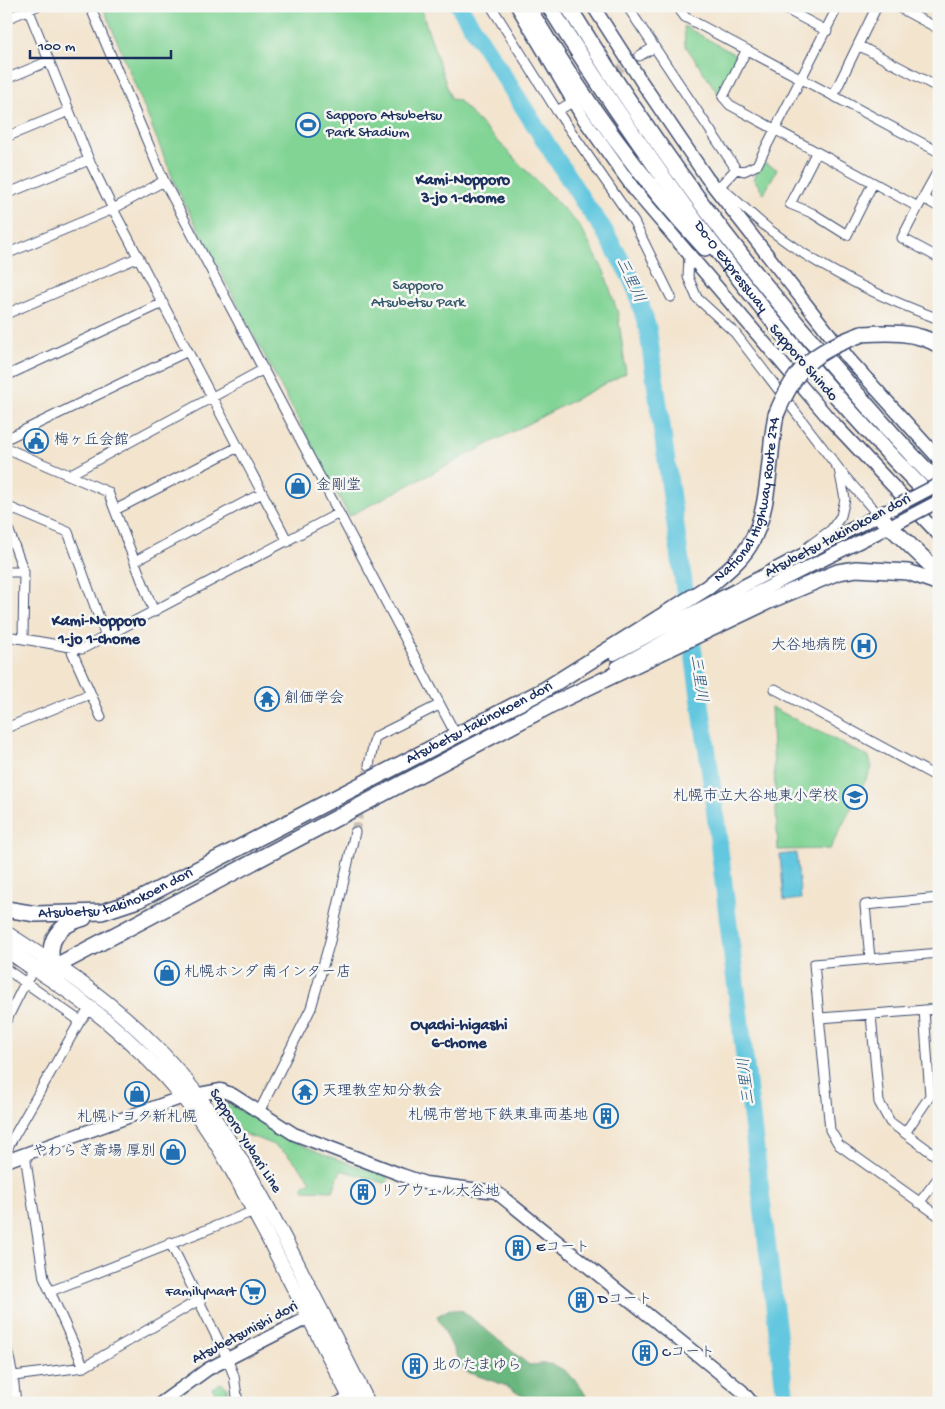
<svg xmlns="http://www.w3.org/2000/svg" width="945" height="1409" viewBox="0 0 945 1409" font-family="'Gochi Hand','Klee One',sans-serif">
	<rect width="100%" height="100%" fill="#f6f6f2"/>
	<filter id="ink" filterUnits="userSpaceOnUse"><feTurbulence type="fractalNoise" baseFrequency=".02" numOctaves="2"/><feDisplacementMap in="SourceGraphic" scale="10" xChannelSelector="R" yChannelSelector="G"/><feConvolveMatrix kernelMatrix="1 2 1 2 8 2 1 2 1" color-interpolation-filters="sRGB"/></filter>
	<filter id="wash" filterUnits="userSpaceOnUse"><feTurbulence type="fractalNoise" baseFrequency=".0096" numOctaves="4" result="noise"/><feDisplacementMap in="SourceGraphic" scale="20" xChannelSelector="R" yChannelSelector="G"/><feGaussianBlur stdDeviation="1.12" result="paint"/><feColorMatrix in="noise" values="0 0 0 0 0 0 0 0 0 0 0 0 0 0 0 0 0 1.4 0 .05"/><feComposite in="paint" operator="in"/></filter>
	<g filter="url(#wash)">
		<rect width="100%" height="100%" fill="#f3e4ce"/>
		<path fill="#82d495" stroke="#4e827a" d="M103 6H420L451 99 458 100 579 225 604 271 618 314 626 373 349 516 178 191Z
			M684 26 734 54 736 58 719 95 685 45Z
			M762 162 777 169 764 194 754 179Z
			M771 707 869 757 872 768 830 849 778 850Z
			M226 1103C254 1115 278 1135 307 1147 331 1158 361 1167 387 1176L388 1184 341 1170 333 1191 304 1190 303 1186 311 1181C299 1165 286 1150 267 1142 243 1133 241 1136 225 1115Z
			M221 1383 227 1387 228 1403H222L212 1388Z"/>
		<path fill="#69b67e" stroke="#42726e" d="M450 1309 463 1311 529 1365C536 1365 543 1363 549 1364 567 1367 584 1388 589 1403H534L504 1385 464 1371 437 1316Z"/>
		<path fill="#62c7df" stroke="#3e7b9e" d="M796 853 801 899 784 901 780 855Z"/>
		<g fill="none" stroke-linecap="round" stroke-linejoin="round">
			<path stroke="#62c7df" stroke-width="18" d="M459 6 585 204 602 227 630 276 637 292 648 330 711 778 786 1403"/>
		</g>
	</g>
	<g filter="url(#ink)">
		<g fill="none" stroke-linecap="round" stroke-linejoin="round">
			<path stroke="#c8c0b8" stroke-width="9" stroke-dasharray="9 4.5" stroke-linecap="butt" d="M581 95 639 56
				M355 832 369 765"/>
			<defs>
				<path id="street" d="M27 6 89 160 113 209 288 542
					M90 6 164 181 456 735
					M491 6 557 111 569 104
					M627 6 736 169
					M677 6 685 17 939 152
					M780 6 827 31
					M896 6 939 29
					M6 19 37 6
					M858 45 939 88
					M746 51 723 97 730 105 918 207 902 238 939 258
					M639 56 653 48
					M6 79 49 61
					M833 96 877 6
					M557 111 634 222 671 297
					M6 137 69 111
					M816 153 790 204 812 213 847 235 873 183
					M718 185C736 199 752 216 770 230 821 269 879 297 939 319
					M720 186 736 169 744 171 757 165 838 6
					M6 194 89 160
					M923 198 939 207
					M918 207 939 169
					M6 254 113 209 164 181
					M689 256 688 277 697 298 735 333 839 469 845 499 841 516 831 530 809 546
					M6 314 139 257
					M6 376 163 303
					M6 439 188 351
					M6 448 108 492 154 612
					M841 472 878 515
					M69 475 264 369
					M6 506 68 532 106 637
					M115 510 238 447
					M6 523 24 572 23 639
					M135 561 262 493
					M6 572H24
					M6 636 82 649 339 513
					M70 647 101 717
					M775 689 939 778
					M6 728 90 694
					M369 765 375 737 439 705
					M939 953 814 964 830 1130 839 1145 939 1216
					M870 959 865 905 939 898
					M6 969 80 1021
					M871 1015 879 1102 890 1122 939 1158
					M820 1018 939 1009
					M6 1021 25 983 35 969
					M259 1112 311 1008 330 941 355 832
					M905 1133 930 1096 924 1010
					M6 1155 9 1145 80 1021 92 1007
					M25 1155 44 1278 84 1367
					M919 1203 939 1177
					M170 1242 227 1358 234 1376 238 1403
					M51 1291 254 1211
					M6 1344 13 1376 16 1403
					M6 1377 84 1367 199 1300
					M335 1403 350 1396"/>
				<path id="secondary" d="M517 6 583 118 636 192 826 415 939 535
					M593 6 643 84 707 178 849 359 939 459
					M614 654 886 511
					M617 667 716 613 897 523
					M6 1161 183 1097 221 1090 233 1095 294 1134 402 1175 425 1183 496 1192 742 1391 752 1403
					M161 1403 208 1369 317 1313"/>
				<path id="primary" d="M6 933C58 966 110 1000 153 1044 216 1107 258 1187 298 1265 321 1311 345 1356 368 1403
					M35 969C97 1008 156 1060 200 1119 226 1155 245 1195 266 1234 295 1290 324 1347 353 1403"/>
				<g id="highway">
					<path d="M527 6C579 93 636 174 705 248"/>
					<path id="s1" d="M549 6C661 185 789 356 939 505"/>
					<path d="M568 6C644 130 730 247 825 357 862 400 899 443 939 483"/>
					<path d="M862 334C888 332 915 331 939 345"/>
					<path d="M878 515 939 573"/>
					<path id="s2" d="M6 909 36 914 102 912 138 900 544 690 708 587C722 575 739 562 749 546 771 511 768 455 776 415"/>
					<path d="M6 949 35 969 58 965 551 705 769 601 838 572 856 569 908 572 939 583"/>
					<path d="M58 983C45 951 48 928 84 918"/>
				</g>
			</defs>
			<use href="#street" stroke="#3b4a6f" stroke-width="11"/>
			<use href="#secondary" stroke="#3b4a6f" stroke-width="15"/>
			<use href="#primary" stroke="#3b4a6f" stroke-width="16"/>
			<use href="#highway" stroke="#3b4a6f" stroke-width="18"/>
			<use href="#street" stroke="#fff" stroke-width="9"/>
			<use href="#secondary" stroke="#fff" stroke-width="12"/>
			<use href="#primary" stroke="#fff" stroke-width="14"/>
			<use href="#highway" stroke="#fff" stroke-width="15"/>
			<defs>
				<path id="secondary-bridge" d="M891 509 939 484
					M899 522 939 501"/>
				<path id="highway-bridge" d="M776 415C796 366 813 352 862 334"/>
			</defs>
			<use href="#secondary-bridge" stroke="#3b4a6f" stroke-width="15" stroke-linecap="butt"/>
			<use href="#highway-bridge" stroke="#3b4a6f" stroke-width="18" stroke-linecap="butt"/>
			<use href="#secondary-bridge" stroke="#fff" stroke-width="12"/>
			<use href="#highway-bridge" stroke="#fff" stroke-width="15"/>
		</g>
	</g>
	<defs>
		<symbol id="stadium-ring" viewBox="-11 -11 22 22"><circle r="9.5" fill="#f6f6f2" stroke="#1f6fb2" stroke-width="1.5"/><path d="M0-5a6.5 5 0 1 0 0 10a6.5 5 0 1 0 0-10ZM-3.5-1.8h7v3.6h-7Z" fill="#1f6fb2"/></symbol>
		<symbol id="civic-ring" viewBox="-11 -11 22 22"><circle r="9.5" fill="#f6f6f2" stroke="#1f6fb2" stroke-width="1.5"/><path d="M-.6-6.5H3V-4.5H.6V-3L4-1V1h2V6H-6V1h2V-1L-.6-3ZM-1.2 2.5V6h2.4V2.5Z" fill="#1f6fb2"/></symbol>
		<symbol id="shop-ring" viewBox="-11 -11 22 22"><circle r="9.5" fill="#f6f6f2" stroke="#1f6fb2" stroke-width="1.5"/><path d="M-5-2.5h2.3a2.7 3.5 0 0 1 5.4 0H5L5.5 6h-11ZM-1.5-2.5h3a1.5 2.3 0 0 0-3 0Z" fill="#1f6fb2"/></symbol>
		<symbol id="hospital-ring" viewBox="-11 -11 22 22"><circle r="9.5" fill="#f6f6f2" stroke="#1f6fb2" stroke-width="1.5"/><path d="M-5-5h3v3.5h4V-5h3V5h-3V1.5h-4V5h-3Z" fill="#1f6fb2"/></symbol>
		<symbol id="temple-ring" viewBox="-11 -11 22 22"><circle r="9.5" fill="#f6f6f2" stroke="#1f6fb2" stroke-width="1.5"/><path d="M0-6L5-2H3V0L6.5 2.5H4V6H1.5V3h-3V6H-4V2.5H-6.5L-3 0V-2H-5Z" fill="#1f6fb2"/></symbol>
		<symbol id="school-ring" viewBox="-11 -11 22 22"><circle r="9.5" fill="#f6f6f2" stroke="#1f6fb2" stroke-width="1.5"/><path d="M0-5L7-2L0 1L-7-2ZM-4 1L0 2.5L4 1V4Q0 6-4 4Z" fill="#1f6fb2"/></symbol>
		<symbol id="building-ring" viewBox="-11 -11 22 22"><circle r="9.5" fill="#f6f6f2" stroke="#1f6fb2" stroke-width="1.5"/><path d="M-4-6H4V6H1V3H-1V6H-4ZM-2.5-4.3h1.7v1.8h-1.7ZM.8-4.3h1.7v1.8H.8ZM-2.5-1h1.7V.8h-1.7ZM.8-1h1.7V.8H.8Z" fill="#1f6fb2"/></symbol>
		<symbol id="supermarket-ring" viewBox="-11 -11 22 22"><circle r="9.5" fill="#f6f6f2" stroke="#1f6fb2" stroke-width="1.5"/><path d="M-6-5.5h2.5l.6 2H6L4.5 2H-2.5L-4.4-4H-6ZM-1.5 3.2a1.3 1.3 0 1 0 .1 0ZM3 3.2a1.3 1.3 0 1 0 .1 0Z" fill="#1f6fb2"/></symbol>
	</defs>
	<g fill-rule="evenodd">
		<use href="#stadium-ring" x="294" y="111" width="28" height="28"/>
		<use href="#civic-ring" x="22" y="427" width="28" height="28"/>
		<use href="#shop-ring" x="284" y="472" width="28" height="28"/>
		<use href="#hospital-ring" x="850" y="632" width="28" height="28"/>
		<use href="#temple-ring" x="253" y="685" width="28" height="28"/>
		<use href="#school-ring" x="841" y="783" width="28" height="28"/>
		<use href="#shop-ring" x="153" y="959" width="28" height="28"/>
		<use href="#temple-ring" x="291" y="1078" width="28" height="28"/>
		<use href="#shop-ring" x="123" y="1080" width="28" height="28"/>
		<use href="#building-ring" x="592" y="1102" width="28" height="28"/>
		<use href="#shop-ring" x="159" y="1138" width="28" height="28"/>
		<use href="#building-ring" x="349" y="1178" width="28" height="28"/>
		<use href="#building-ring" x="504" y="1234" width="28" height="28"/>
		<use href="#supermarket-ring" x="239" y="1278" width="28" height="28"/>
		<use href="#building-ring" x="567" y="1286" width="28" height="28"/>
		<use href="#building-ring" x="631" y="1339" width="28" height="28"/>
		<use href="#building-ring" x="401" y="1352" width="28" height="28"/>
	</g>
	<g text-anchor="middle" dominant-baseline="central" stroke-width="5" stroke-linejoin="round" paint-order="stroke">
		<g font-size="15" fill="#1b2f5e" stroke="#f6f6f2" text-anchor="start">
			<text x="326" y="116">Sapporo Atsubetsu<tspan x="326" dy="17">Park Stadium</tspan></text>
			<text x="54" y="441">梅ヶ丘会館</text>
			<text x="316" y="486">金剛堂</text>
			<text x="846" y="646" text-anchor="end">大谷地病院</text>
			<text x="284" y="699">創価学会</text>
			<text x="838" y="797" text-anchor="end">札幌市立大谷地東小学校</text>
			<text x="184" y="973">札幌ホンダ 南インター店</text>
			<text x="322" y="1092">天理教空知分教会</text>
			<text x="588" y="1116" text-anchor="end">札幌市営地下鉄東車両基地</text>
			<text x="137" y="1118" text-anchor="middle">札幌トヨタ新札幌</text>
			<text x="156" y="1152" text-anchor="end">やわらぎ斎場 厚別</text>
			<text x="380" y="1192">リブウェル大谷地</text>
			<text x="536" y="1248">Eコート</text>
			<text x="236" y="1292" text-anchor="end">FamilyMart</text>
			<text x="598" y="1300">Dコート</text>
			<text x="662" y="1353">Cコート</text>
			<text x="432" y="1366">北のたまゆら</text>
		</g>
		<g font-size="15" fill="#1b2f5e" stroke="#f6f6f2">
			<text stroke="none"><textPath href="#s1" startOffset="318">Do-O Expressway</textPath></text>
			<text transform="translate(803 363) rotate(49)">Sapporo Shindo</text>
			<text stroke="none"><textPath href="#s2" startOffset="886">National Highway Route 274</textPath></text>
			<text transform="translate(838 536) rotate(-28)">Atsubetsu takinokoen dori</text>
			<text stroke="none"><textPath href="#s2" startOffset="519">Atsubetsu takinokoen dori</textPath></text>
			<text stroke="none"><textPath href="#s2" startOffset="114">Atsubetsu takinokoen dori</textPath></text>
			<text transform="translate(245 1141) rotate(57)">Sapporo Yubari Line</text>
			<text transform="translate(245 1333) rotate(-28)">Atsubetsunishi dori</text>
		</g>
		<g font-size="15" fill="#35586c" stroke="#f6f6f2">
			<text x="418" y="286">Sapporo<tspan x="418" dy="17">Atsubetsu Park</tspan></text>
		</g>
		<g font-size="16" font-weight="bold" fill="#1b2f5e" stroke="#f6f6f2">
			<text x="463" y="181">Kami-Nopporo<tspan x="463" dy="18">3-jo 1-chome</tspan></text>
			<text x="99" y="622">Kami-Nopporo<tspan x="99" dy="18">1-jo 1-chome</tspan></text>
			<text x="459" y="1026">Oyachi-higashi<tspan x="459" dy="18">6-chome</tspan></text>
		</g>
		<g font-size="16" font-style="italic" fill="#2d557e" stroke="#f6f6f2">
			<text transform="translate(629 281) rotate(65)">三里川</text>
			<text transform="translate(697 679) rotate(82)">三里川</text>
			<text transform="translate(748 1081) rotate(-97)">三里川</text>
		</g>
	</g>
	<rect width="945" height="1409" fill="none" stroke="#f6f6f2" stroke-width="25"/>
	<path d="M30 50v8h141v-8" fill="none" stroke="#1b2f5e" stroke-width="2.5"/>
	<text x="38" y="50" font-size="15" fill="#1b2f5e" stroke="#f6f6f2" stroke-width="4" paint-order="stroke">100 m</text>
</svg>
